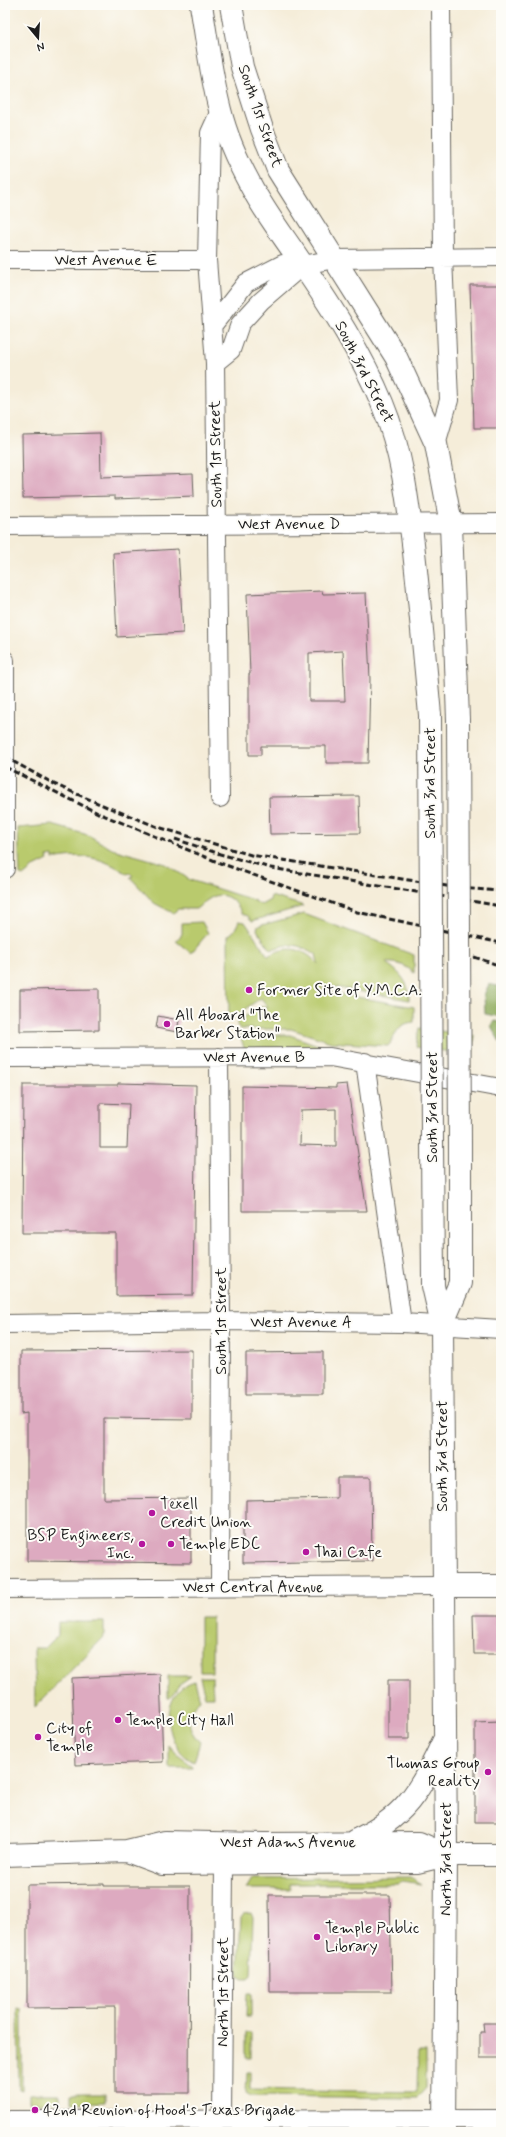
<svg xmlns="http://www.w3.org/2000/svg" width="506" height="2137" viewBox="0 0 506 2137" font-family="Mynerve,sans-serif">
	<rect width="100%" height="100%" fill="#fdfcf7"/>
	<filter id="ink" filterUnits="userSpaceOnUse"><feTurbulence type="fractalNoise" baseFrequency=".025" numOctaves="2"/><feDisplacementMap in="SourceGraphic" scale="8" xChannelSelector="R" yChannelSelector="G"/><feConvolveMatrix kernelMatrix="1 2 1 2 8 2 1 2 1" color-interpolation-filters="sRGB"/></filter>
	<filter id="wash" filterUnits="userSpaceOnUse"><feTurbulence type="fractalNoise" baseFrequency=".012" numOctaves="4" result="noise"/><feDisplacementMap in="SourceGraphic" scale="16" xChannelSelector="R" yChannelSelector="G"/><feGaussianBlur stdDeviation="0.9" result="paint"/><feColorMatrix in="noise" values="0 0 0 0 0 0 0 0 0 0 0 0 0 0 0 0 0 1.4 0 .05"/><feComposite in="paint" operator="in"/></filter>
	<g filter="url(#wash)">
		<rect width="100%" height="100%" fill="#f5edd9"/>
		<path fill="#b9ca6d" stroke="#6a7344" d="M52 825 88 835 112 849 166 864 190 880 253 900 261 905 270 900 271 896 304 906 252 921 248 916 242 914C237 901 223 889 209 899 204 902 200 906 196 909H178L173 913 154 903 130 877 133 876 130 873 127 874C103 857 81 853 53 859V856L47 857 48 860 34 867 23 876 20 875 18 828Z
			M304 914 414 955V973C406 965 396 962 386 963 399 972 410 982 409 1000L323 985 322 991 414 1007V1022C394 1024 397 1037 388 1046L331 1042 291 1029H240L237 1025 238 1021 260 1007H268L261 998 229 1020 228 936 234 931 239 921 245 922 268 956C287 944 304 948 318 964L316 954C298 945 290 941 271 950L257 930 258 926Z
			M202 922 208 933 191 953 176 941 182 934V923Z
			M419 1028 475 1036 472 1055 416 1047Z
			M240 1035H290L326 1048H244Z
			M200 1617H212V1672H200Z
			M58 1622H104V1637L35 1707 34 1648H45L58 1635Z
			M168 1676H191L180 1684 170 1698H168Z
			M200 1677H212L213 1697H205Z
			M195 1681 200 1700C185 1711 187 1731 200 1742L194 1762C162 1747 159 1690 195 1681Z
			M169 1745 179 1756 193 1766V1768H169Z
			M410 1877 422 1884 402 1881 398 1884H290V1889H246L252 1879Z
			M251 1913 253 1918 251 1975 248 1979H242L238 1975 241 1918 244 1914Z
			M247 1993H251V2017H246Z
			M18 2009H22V2090L19 2089Z
			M246 2032H251V2058H246Z
			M418 2052H426V2088L417 2098 251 2096 246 2093 247 2072H250V2089L417 2092Z
			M29 2094H60V2103H29Z
			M71 2094H105V2102L71 2103Z"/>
		<path fill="#92ae60" stroke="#57653e" d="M489 984 501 987V1017L485 1014 484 995Z
			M494 1021 501 1022V1044L491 1026Z"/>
		<g id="blocks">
			<path fill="#ddaac0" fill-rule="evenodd" d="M470 285H501V428H474Z
				M100 433 101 477 193 474 194 496 115 499V496L23 498 22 435Z
				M178 549 183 633 117 637 113 553Z
				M322 591 323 594 366 593 370 679 368 763H326V746H261V755H249V674H250L247 594ZM343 651 345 701H309V653Z
				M359 796 360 833 270 834 269 797Z
				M99 989V1030L20 1031V990Z
				M158 1016 179 1020 177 1032 156 1028Z
				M118 1083 196 1085 193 1295 116 1296V1233H22L23 1085H118ZM100 1103 129 1104 127 1148H100Z
				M347 1084 367 1211H242V1086L336 1088V1085ZM336 1109V1146L300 1145 301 1110Z
				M192 1350V1419L104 1418V1499L191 1498V1563L27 1561V1413L21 1414V1351Z
				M323 1352V1394H246V1353Z
				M337 1477H371L372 1561 243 1563V1521H246V1500L337 1498Z
				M473 1615H501V1654H474Z
				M160 1674 163 1762 75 1765 72 1678Z
				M388 1680H409V1739H388Z
				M501 1721V1822H475V1722Z
				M104 1884V1886H190L189 2093H115V2007L27 2008V1885Z
				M269 1895H390L392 1992H270Z
				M483 2023H501V2058H480V2032H484Z"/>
		</g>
	</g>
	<g filter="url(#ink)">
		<use href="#blocks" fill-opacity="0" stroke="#68655e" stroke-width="1"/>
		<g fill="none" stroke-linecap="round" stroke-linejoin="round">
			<defs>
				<path id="minor" d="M5 260H207
					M213 325 246 283 283 264 303 265 335 259 501 257
					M215 363 231 350 240 324 261 301 303 265
					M436 444 449 400 443 257 441 5
					M5 526 501 523
					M5 660V869
					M220 798 215 363 207 260 210 133 220 111
					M219 1057 221 1321 220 1586
					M5 1058 330 1057 501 1088
					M365 1062 402 1323
					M5 1324 221 1321 402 1323 501 1329
					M5 1589 443 1586
					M5 2120 501 2119
					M222 2120 224 1864"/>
				<path id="primary" d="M201 5C207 40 211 76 220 110 226 135 238 162 250 184 265 213 285 238 302 264 332 308 362 354 382 403 402 451 408 501 414 552 420 606 425 661 430 715
					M231 5 242 67 262 129 278 170 396 357 436 444 451 524 458 720
					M432 1140 433 1286 442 1325 446 1855 444 2132
					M442 1325 460 1283V1144
					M443 1586H501
					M354 1841C404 1819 421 1790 443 1742
					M127 1851 162 1864 417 1862 446 1855H501
					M5 1855 127 1851 165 1842 264 1844 419 1843 446 1855"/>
			</defs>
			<use href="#minor" stroke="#68655e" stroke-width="20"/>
			<use href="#primary" stroke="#68655e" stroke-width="24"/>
			<use href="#minor" stroke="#fff" stroke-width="18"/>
			<use href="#primary" stroke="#fff" stroke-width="22"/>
			<path stroke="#1c1c1c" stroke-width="3" stroke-dasharray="6 3" stroke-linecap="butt" d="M5 757 56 785 107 807 158 827 251 855 459 888 501 891
				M5 767 98 813 220 863 357 912 501 943
				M175 839 220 854 271 868 501 906
				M474 957 501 966"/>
			<defs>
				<path id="primary-bridge" d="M430 715 432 1140
					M458 720 460 1144"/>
			</defs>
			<use href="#primary-bridge" stroke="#68655e" stroke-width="24" stroke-linecap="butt"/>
			<use href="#primary-bridge" stroke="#fff" stroke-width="22"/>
		</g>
	</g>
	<g fill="#b5179e" stroke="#fdfcf7" stroke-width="1.5">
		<circle cx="249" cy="990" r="4"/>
		<circle cx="167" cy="1024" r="4"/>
		<circle cx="152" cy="1513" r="4"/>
		<circle cx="142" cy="1544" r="4"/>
		<circle cx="171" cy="1544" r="4"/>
		<circle cx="306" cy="1552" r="4"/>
		<circle cx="118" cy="1720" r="4"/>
		<circle cx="38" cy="1737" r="4"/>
		<circle cx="488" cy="1772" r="4"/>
		<circle cx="317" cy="1937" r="4"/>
		<circle cx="35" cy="2110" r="4"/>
	</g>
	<g text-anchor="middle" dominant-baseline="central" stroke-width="4" stroke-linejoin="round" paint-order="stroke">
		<g font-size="16" fill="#1c1c1c" stroke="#fdfcf7">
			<text transform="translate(260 116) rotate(71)">South 1st Street</text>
			<text x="106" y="260">West Avenue E</text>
			<text transform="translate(364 372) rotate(63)">South 3rd Street</text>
			<text transform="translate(216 454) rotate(-91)">South 1st Street</text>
			<text x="289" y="524">West Avenue D</text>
			<text transform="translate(430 783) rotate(-90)">South 3rd Street</text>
			<text x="254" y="1057">West Avenue B</text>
			<text transform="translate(432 1107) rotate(-90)">South 3rd Street</text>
			<text transform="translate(221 1321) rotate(-90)">South 1st Street</text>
			<text x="301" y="1322">West Avenue A</text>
			<text transform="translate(442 1456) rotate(-90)">South 3rd Street</text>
			<text x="253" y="1587">West Central Avenue</text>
			<text x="288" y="1842">West Adams Avenue</text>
			<text transform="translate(446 1859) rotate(-90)">North 3rd Street</text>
			<text transform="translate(223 1992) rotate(-90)">North 1st Street</text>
		</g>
		<g font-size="16" fill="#1c1c1c" stroke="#fdfcf7" text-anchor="start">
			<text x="257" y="990">Former Site of Y.M.C.A.</text>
			<text x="175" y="1015">All Aboard "The<tspan x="175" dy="18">Barber Station"</tspan></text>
			<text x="160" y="1504">Texell<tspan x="160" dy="18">Credit Union</tspan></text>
			<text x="134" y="1535" text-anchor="end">BSP Engineers,<tspan x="134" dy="18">Inc.</tspan></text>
			<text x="179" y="1544">Temple EDC</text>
			<text x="314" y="1552">Thai Cafe</text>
			<text x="126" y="1720">Temple City Hall</text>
			<text x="46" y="1728">City of<tspan x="46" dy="18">Temple</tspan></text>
			<text x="480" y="1763" text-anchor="end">Thomas Group<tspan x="480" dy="18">Reality</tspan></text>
			<text x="325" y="1928">Temple Public<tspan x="325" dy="18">Library</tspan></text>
			<text x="43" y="2110">42nd Reunion of Hood's Texas Brigade</text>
		</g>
	</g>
	<rect width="506" height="2137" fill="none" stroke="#fdfcf7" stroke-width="20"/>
	<g transform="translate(38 38) rotate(162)" stroke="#fdfcf7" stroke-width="3" paint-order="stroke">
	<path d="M0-3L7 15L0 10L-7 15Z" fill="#1c1c1c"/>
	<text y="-6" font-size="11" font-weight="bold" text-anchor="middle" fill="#1c1c1c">N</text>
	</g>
</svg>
